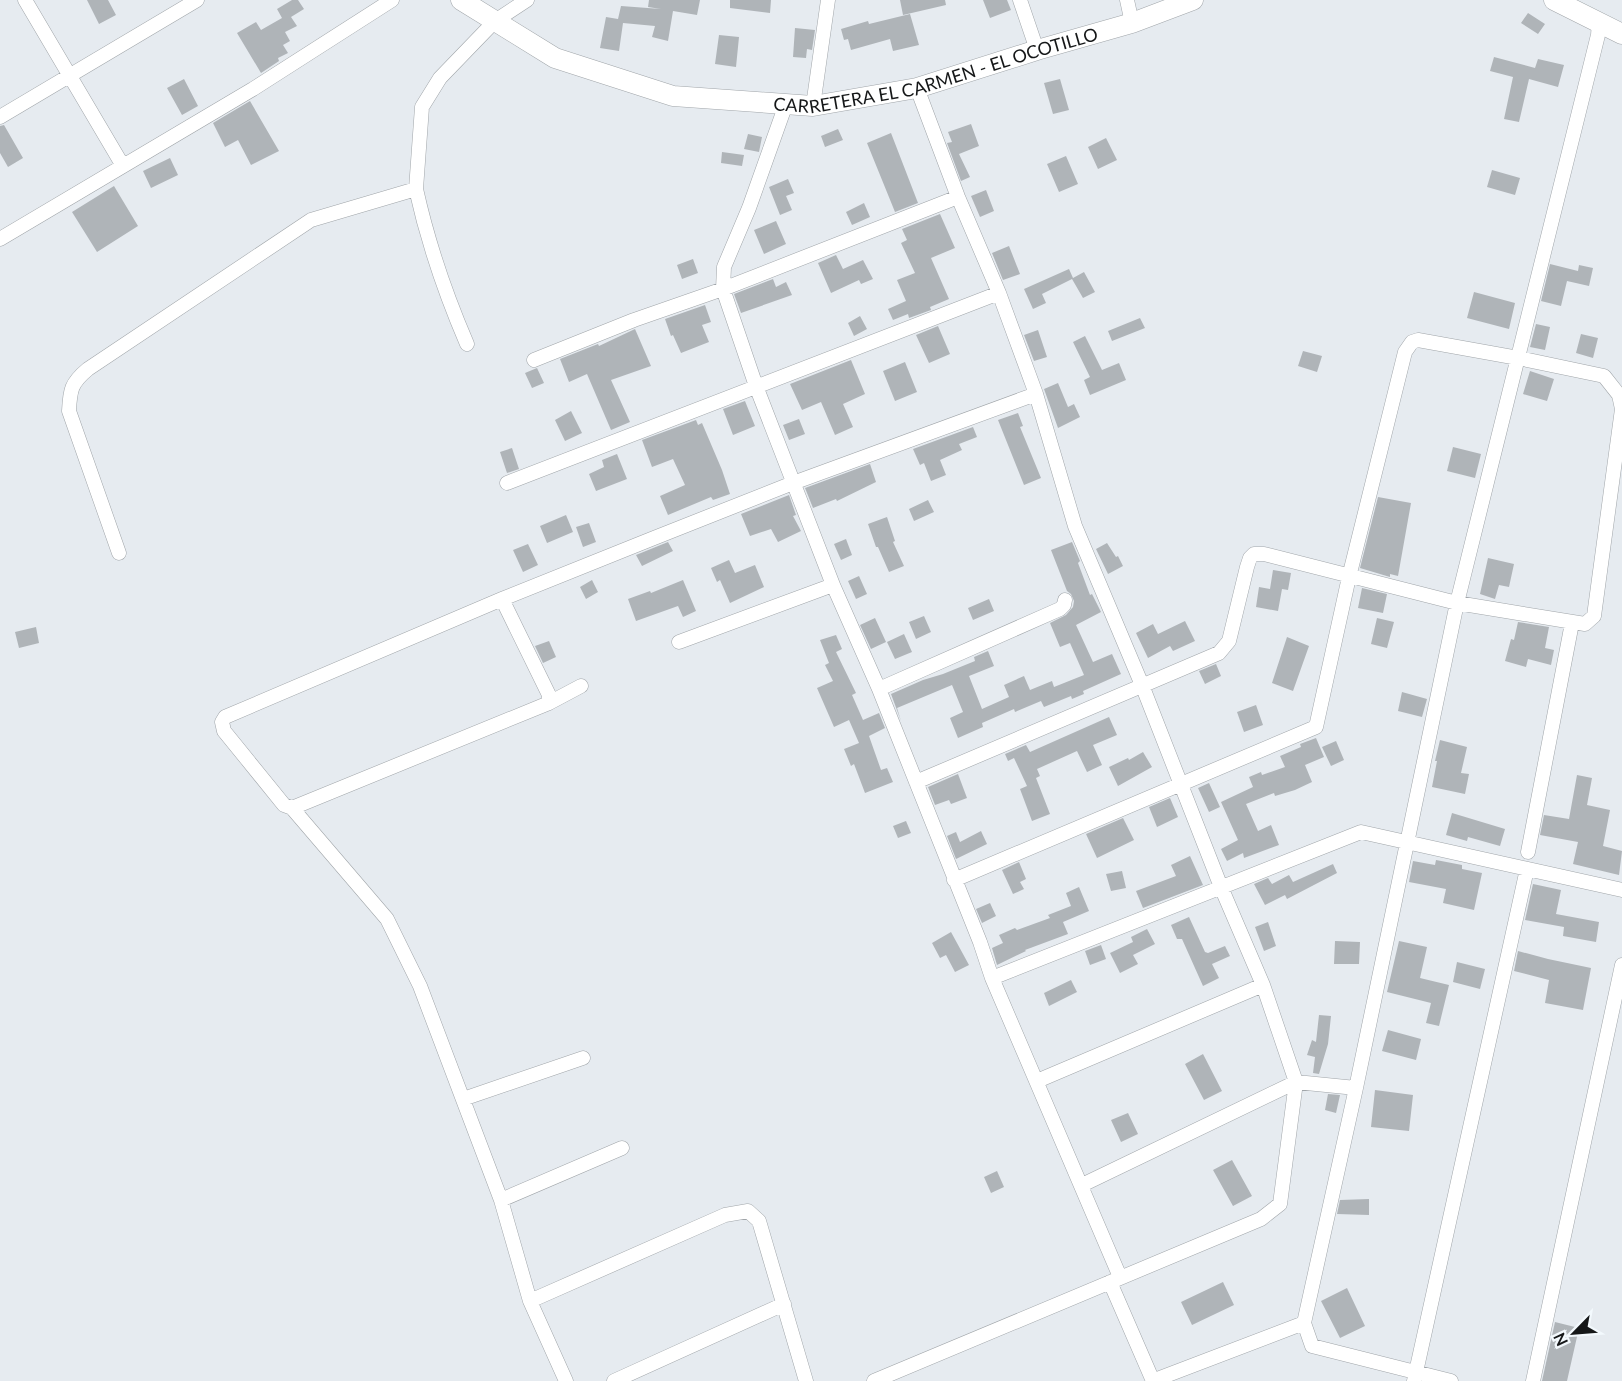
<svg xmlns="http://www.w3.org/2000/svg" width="1622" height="1381" viewBox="0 0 1622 1381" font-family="Lato,sans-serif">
	<rect width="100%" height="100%" fill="#e6ebf0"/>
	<path fill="#afb4b8" d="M87 0H108L116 15 99 24Z
		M292 0H298L304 9 291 17 297 26 285 32 290 41 283 45 288 53 278 58 279 61 261 73 237 33 256 22 261 30 282 18 277 9Z
		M649 0H700L697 15 673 11 668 41 652 37 655 26 623 23 619 51 600 48 606 17 618 19 621 6 661 9 648 7Z
		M730 0H771L770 13 730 8Z
		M900 0H945L946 5 903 15Z
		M983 0H1007L1011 10 990 18Z
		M1528 13 1545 24 1538 34 1521 23Z
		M910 14 919 45 893 51 890 39 851 50 848 39 844 40 841 29 868 21 869 24Z
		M795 28 815 30 812 50 807 49 806 58 793 57Z
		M719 35 739 37 736 67 715 64Z
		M1494 57 1535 68 1538 59 1564 65 1558 87 1529 79 1519 122 1504 119 1513 77 1490 71Z
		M184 79 198 106 182 115 167 88Z
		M1060 79 1069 110 1053 114 1044 83Z
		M250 101 279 151 251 165 238 140 225 147 213 123Z
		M971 124 979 146 959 154 970 177 961 181 947 143 952 142 948 132Z
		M4 125 23 158 8 167 0 153V126Z
		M838 129 843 140 825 147 821 136Z
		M891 133 918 203 895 212 867 143Z
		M748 134 762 137 759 152 744 149Z
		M1106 138 1117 160 1098 169 1088 147Z
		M722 152 744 155 742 166 721 163Z
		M1066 156 1078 184 1059 192 1047 164Z
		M170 158 178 175 151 188 143 171Z
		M1492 170 1520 178 1515 195 1487 187Z
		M788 179 794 193 786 196 792 210 780 215 769 187Z
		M114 186 138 226 97 252 72 212Z
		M986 190 994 211 980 217 971 196Z
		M864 203 870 217 852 225 846 212Z
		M940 214 955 248 931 258 949 299 930 307 931 310 909 318 908 314 893 320 888 309 906 301 897 280 915 273 901 243 907 240 902 229Z
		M776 221 786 244 764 254 754 230Z
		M1009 246 1020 274 1003 280 992 253Z
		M836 255 843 269 863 260 873 279 861 284 859 280 831 293 818 263Z
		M693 259 698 273 682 279 677 265Z
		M1550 264 1578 271 1579 265 1593 268 1589 286 1567 281 1561 306 1541 301Z
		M1069 269 1073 278 1084 272 1095 292 1083 298 1072 279 1042 294 1046 303 1033 309 1024 289Z
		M773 279 776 287 786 282 792 295 741 313 734 294Z
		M1474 292 1515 303 1509 329 1467 318Z
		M705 305 711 322 702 325 709 342 681 353 673 335 671 336 665 319Z
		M860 316 867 329 854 336 848 323Z
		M1140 318 1145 328 1112 341 1108 331Z
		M1536 324 1550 327 1545 350 1530 347Z
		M938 326 950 354 929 363 916 335Z
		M635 329 651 366 611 380 630 422 611 430 587 374 569 382 560 359 598 344 599 346Z
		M1038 330 1047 357 1034 361 1024 335Z
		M1581 334 1598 338 1593 358 1576 353Z
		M1085 336 1102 370 1119 363 1126 380 1090 395 1084 380 1090 377 1073 342Z
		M1303 351 1322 356 1317 372 1298 366Z
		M851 360 865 394 843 404 853 427 835 435 821 402 802 410 790 384Z
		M905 362 917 392 895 401 883 371Z
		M537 368 544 383 532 388 525 373Z
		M1530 371 1554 379 1547 401 1523 394Z
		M1058 383 1068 407 1074 404 1080 417 1058 428 1044 389Z
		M745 401 755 426 733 435 723 409Z
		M571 411 582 433 565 441 555 420Z
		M1018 413 1023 426 1020 427 1041 478 1024 485 998 420Z
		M799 419 805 434 789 440 783 425Z
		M696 420 698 425 702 423 722 470 730 494 713 500 711 497 668 515 660 496 685 485 673 459 652 467 642 440Z
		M973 427 977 437 959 444 962 450 940 460 946 475 931 481 924 463 920 465 913 449Z
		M1453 447 1481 454 1475 478 1447 471Z
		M512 448 519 469 507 473 500 452Z
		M617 454 627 479 596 491 589 474 604 467 602 460Z
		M870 464 876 482 837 501 836 499 813 508 805 488Z
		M789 495 796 515 793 516 801 531 778 542 771 529 750 536 741 514Z
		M1378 497 1411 503 1398 576 1390 574V577L1360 568Z
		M928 500 934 512 914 521 909 509Z
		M566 515 573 532 547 543 540 526Z
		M887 517 895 541 893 542 904 566 889 572 878 547H876L868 524Z
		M589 523 596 542 583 547 576 527Z
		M846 539 852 555 841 560 834 544Z
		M668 542 673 551 642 566 636 555Z
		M1072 542 1080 561 1078 563 1090 595 1092 594 1101 612 1076 625 1093 662 1112 654 1121 674 1083 691 1084 694 1072 699 1071 696 1044 707 1041 701 1015 712 1014 709 982 723 983 727 958 738 950 718 963 712 952 685 897 708 901 721 891 694 923 680 943 674 975 661 974 657 988 651 994 666 969 676 982 709 1009 697 1004 685 1024 676 1030 690 1052 681 1054 687 1084 675 1070 643 1060 647 1050 623 1066 615 1073 607 1074 601 1071 594 1067 591 1051 550Z
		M1107 543 1116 557 1118 556 1123 566 1108 574 1096 549Z
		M528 544 538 565 523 572 513 550Z
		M1488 558 1514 564 1509 587 1499 585 1495 599 1480 594Z
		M729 560 735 573 755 565 764 587 730 603 720 580 717 582 711 568Z
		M1273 570 1291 573 1288 590 1282 589 1278 611 1256 607 1259 587 1270 589Z
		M859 576 867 594 856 599 848 581Z
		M592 580 598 592 586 599 580 587Z
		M683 580 696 611 683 617 678 606 636 621 628 599 650 591 651 593Z
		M1362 588 1387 594 1383 613 1358 608Z
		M989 599 994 611 973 620 968 608Z
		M924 616 931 632 916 639 909 622Z
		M875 618 886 642 871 649 860 625Z
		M1377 618 1394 622 1387 648 1371 644Z
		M1185 621 1195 641 1173 651 1170 646 1148 658 1136 633 1153 624 1158 634Z
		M1518 622 1549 627 1545 648 1554 650 1551 665 1528 659 1526 667 1505 661 1511 639 1514 640Z
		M36 627 39 643 19 648 15 632Z
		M904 634 912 652 895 659 887 642Z
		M836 635 842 649 836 652 856 693 852 695 863 720 879 713 885 728 869 736 881 770 887 768 893 782 865 793 854 764 851 766 844 749 859 743 849 720 834 727 817 688 833 681 825 665 829 663 820 640Z
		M1287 637 1309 646 1293 691 1272 683Z
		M549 641 556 657 543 663 535 646Z
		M1216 664 1221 676 1205 684 1199 671Z
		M1402 692 1427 699 1422 717 1398 711Z
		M1256 705 1263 725 1244 732 1237 712Z
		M1109 717 1117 735 1093 745 1102 765 1087 772 1077 751 1037 769 1040 776 1036 778 1050 814 1032 821 1020 789 1027 786 1014 758 1008 761 1005 754 1026 745 1030 752Z
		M1316 738 1324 757 1305 765 1312 782 1295 790 1275 796 1274 793 1246 804 1258 831 1271 825 1279 845 1244 858 1243 853 1227 861 1221 849 1238 840 1221 802 1253 787 1249 777 1261 772 1262 775 1285 767 1280 756 1301 747 1300 744Z
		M1440 740 1467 747 1461 773 1469 774 1465 794 1432 787 1437 761H1435Z
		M1336 741 1344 760 1331 766 1322 747Z
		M1143 752 1152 767 1118 786 1109 767 1128 758 1129 760Z
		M958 774 967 798 951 804 949 800 935 805 928 787Z
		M1577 775 1592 778 1587 805 1610 810 1603 846 1622 851 1619 875 1573 864 1578 842 1540 835 1544 815 1569 819Z
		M1209 783 1220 807 1209 812 1198 788Z
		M1170 798 1178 817 1157 827 1149 807Z
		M1452 813 1505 829 1500 846 1468 837 1467 841 1446 835Z
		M1123 818 1134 840 1097 858 1086 834Z
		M906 821 911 833 898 838 893 826Z
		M981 831 987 844 956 859 947 836 956 832 960 842Z
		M1190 856 1203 885 1143 908 1136 891 1176 876 1171 865Z
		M1436 860 1462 865V869L1482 873 1474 910 1443 903 1446 889 1409 882 1413 861 1435 865Z
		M1019 862 1026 879 1020 882 1024 889 1013 894 1002 870Z
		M1333 864 1337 873 1287 899 1285 895 1265 905 1254 884 1268 878 1272 884 1289 875 1293 882Z
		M1122 871 1126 888 1111 891 1106 874Z
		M1533 884 1561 890 1556 914 1599 922 1596 942 1563 936 1564 927 1525 920Z
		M1079 887 1089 911 1063 922 1068 934 1025 950 1026 951 997 965 992 948 1003 943 999 935 1015 928 1017 930 1050 918 1048 915 1071 906 1066 893Z
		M990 903 996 916 982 923 976 909Z
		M1189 917 1205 952 1208 953 1225 946 1230 956 1212 964 1219 978 1203 986 1182 939H1177L1171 925Z
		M1268 922 1276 946 1264 951 1255 927Z
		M1147 929 1155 944 1133 955 1138 964 1120 973 1110 953 1133 942 1131 937Z
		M951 932 969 965 955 972 946 955 940 958 932 943Z
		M1335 941 1360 942 1359 964H1334Z
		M1399 941 1427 947 1420 978 1449 985 1439 1026 1426 1023 1431 1003 1387 992Z
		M1101 945 1106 959 1090 965 1085 951Z
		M1518 951 1548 959 1591 968 1583 1010 1545 1003 1549 980 1514 971Z
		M1457 962 1485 969 1480 989 1453 982Z
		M1071 980 1077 992 1049 1006 1044 993Z
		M1319 1015 1331 1016 1328 1044 1319 1074 1313 1073 1315 1057 1307 1055 1312 1040 1316 1042Z
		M1388 1030 1421 1039 1416 1060 1382 1051Z
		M1203 1054 1222 1091 1204 1100 1185 1064Z
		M1375 1090 1413 1095 1409 1131 1371 1127Z
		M1328 1094 1340 1095 1336 1113 1325 1110Z
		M1128 1113 1138 1134 1121 1142 1111 1120Z
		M1232 1160 1252 1196 1233 1206 1213 1170Z
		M997 1171 1004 1187 991 1193 984 1177Z
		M1369 1199V1215L1337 1214 1340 1200Z
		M1223 1282 1234 1305 1192 1325 1181 1302Z
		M1347 1288 1365 1326 1340 1338 1321 1301Z
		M1555 1322 1579 1328 1567 1381H1542Z"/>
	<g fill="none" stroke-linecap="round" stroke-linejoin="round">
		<defs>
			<path id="minor" d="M25 0 123 166
				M1020 0 1037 50
				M1127 0 1132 23
				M786 104 749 208 724 267 723 289 756 386 833 585 879 689 980 942 992 978 1120 1277
				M813 106 828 0
				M0 117 197 0
				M416 189C428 243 445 293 467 344
				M0 239 253 89 392 0
				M534 360 634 320 723 289 958 197
				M507 483 999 293
				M119 553 69 411C70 390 71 383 88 369L311 220 416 189 422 107 440 78 495 21 527 0
				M502 599 549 695V703L292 808 284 805 224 731 222 722 225 717 502 599 654 538 793 483 1036 394
				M679 642 833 585
				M879 689 1060 609 1064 605 1065 600
				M549 703 581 686
				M916 782 1219 653 1229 641 1247 567 1250 558 1254 554H1264L1457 603 1585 624 1594 616 1622 409 1619 395 1604 376 1518 358 1418 340 1412 342 1405 352 1349 577 1316 727 954 880
				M292 808 387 919 420 986 501 1200 530 1301 566 1381
				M1528 852 1572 623
				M992 978 1361 832 1622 890
				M1037 1081 1263 985
				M463 1099 583 1058
				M1082 1185 1296 1082 1356 1088
				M501 1200 622 1148
				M1110 1282 1153 1381
				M530 1301 725 1215 748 1211 759 1221 806 1381
				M614 1381 784 1304
				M874 1381 1261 1219 1280 1204 1296 1082 1263 985 1221 887 1142 685 1075 526 1036 394 999 293 958 197 917 88
				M1152 1381 1304 1323
				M1414 1381 1527 869
				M1451 1381 1312 1346 1304 1323 1356 1088 1457 603 1598 35 1599 22
				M1533 1381 1622 965"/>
			<g id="secondary">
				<path id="s1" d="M461 0 555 58 673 96 813 106 917 88 1037 50 1132 23 1193 0"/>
				<path d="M1554 0 1622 34"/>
			</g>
		</defs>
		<use href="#minor" stroke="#a0a5a9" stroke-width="15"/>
		<use href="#secondary" stroke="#a0a5a9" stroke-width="21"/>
		<use href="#minor" stroke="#fff" stroke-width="14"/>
		<use href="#secondary" stroke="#fff" stroke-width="20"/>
	</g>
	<g text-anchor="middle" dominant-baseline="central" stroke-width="4.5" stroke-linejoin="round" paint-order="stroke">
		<g font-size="18" fill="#151718" stroke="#f3f9fd">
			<text stroke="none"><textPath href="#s1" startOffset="502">CARRETERA EL CARMEN - EL OCOTILLO</textPath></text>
		</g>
	</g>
	<g transform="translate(1574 1333) rotate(245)" stroke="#f3f9fd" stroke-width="4.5" paint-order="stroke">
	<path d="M0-4.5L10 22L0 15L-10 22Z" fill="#151718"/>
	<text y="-9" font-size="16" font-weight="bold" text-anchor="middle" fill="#151718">N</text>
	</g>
</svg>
